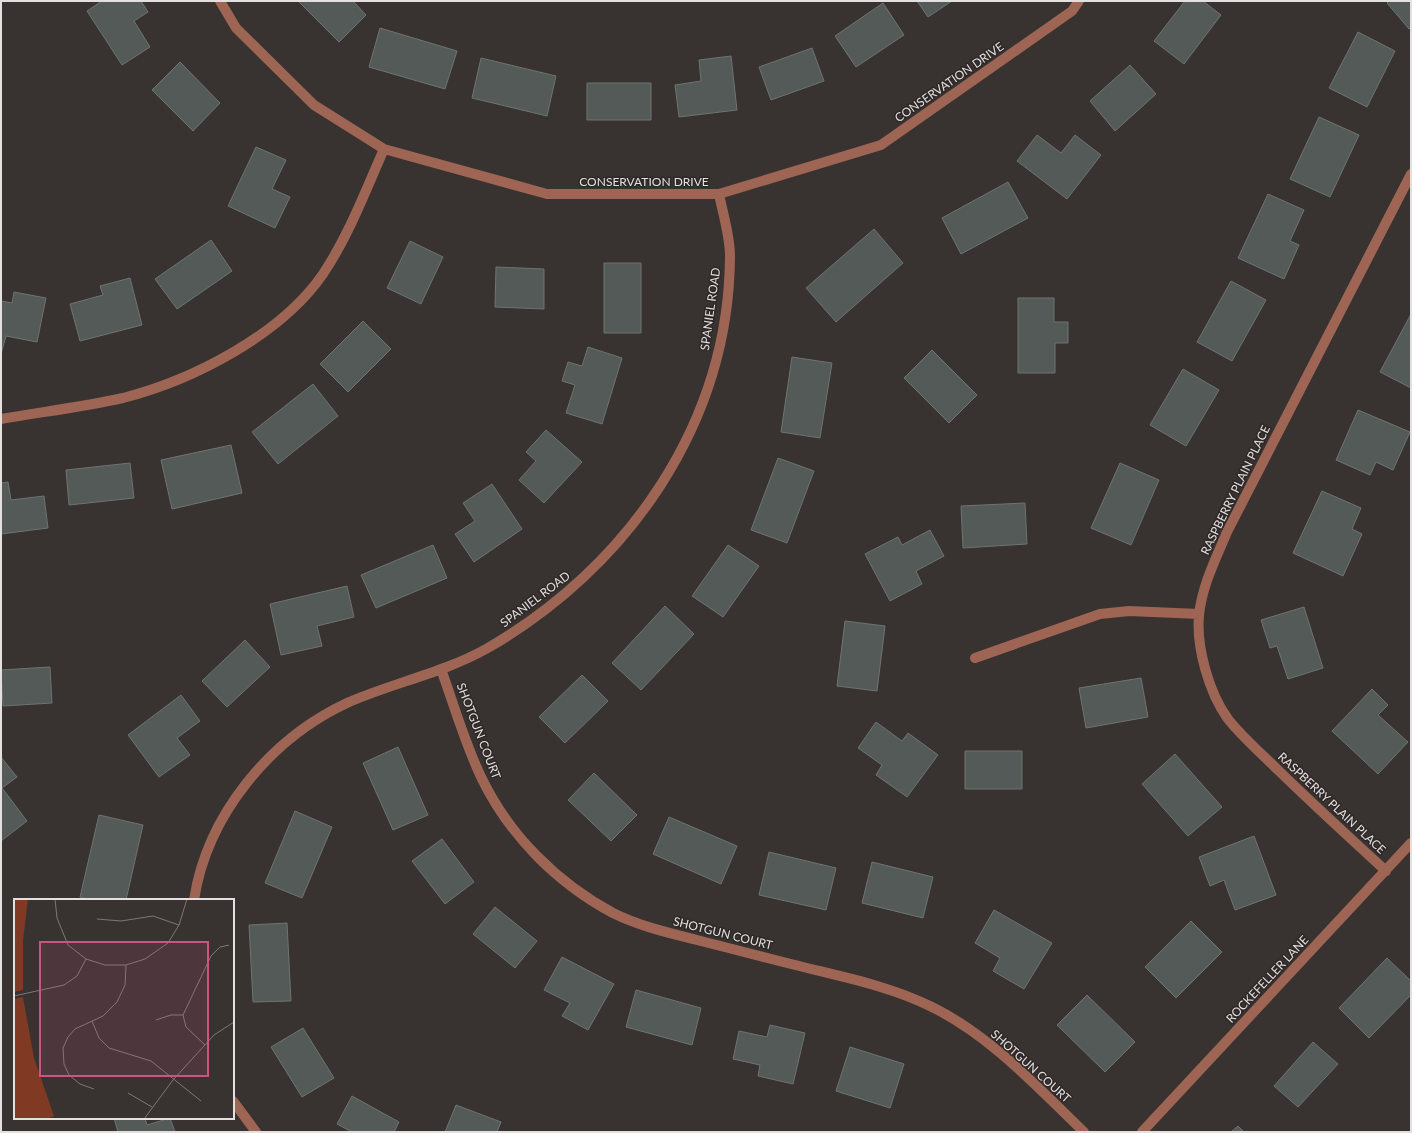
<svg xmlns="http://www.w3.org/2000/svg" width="1412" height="1133" viewBox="0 0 1412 1133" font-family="Lato,sans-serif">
	<rect width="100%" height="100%" fill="#383230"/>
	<path fill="#545a58" stroke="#6d7472" d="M102 1H141L148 12 134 21 150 47 122 65 87 11Z
		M298 1H353L366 15 339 42Z
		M917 1H952L928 17Z
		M1185 1H1203L1221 15 1184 64 1154 41Z
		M1389 1H1411V27L1409 29 1387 3Z
		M883 3 904 35 856 67 835 36Z
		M380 28 457 51 445 89 369 67Z
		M1358 32 1395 51 1367 107 1329 88Z
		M812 48 824 81 771 100 759 67Z
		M731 56 737 110 679 117 675 85 701 81 699 60Z
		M481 58 556 76 547 116 472 98Z
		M180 62 220 103 193 131 152 90Z
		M1130 65 1156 94 1115 131 1090 101Z
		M587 83H651V120H587Z
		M1319 117 1359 135 1330 197 1290 179Z
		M1037 135 1061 153 1075 135 1101 155 1067 199 1017 161Z
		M256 147 286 160 272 189 290 197 275 228 228 206Z
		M1008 182 1028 218 961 254 942 218Z
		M1268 194 1304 210 1290 241 1299 245 1284 279 1238 258Z
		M874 229 903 263 836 322 806 288Z
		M211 240 232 271 177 309 155 279Z
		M410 241 443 257 421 304 387 288Z
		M604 263H641V333H604Z
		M496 267 544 269V309L495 307Z
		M130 278 142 325 80 341 70 304 103 295 100 286Z
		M1231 281 1266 300 1232 361 1197 342Z
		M14 292 46 298 37 342 6 336 1 354V301L12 303Z
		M1018 298H1054V322H1068V343H1055V373H1018Z
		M1411 314V388L1380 372Z
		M363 321 391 349 348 392 320 364Z
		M588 347 622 358 602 424 566 413 575 385 562 381 568 362 582 366Z
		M932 350 977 395 949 423 904 378Z
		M792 357 832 363 820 438 781 432Z
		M1183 369 1219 390 1186 446 1150 425Z
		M313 384 338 416 278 464 252 432Z
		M1358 410 1410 432 1393 470 1376 462 1370 475 1336 460Z
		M546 430 582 462 544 503 519 480 536 461 526 452Z
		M231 445 242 493 172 509 161 460Z
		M778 458 814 471 787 543 751 530Z
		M130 463 134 498 69 505 66 470Z
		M1120 463 1159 480 1131 545 1091 528Z
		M8 482 11 500 44 496 48 528 1 534V483Z
		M492 484 522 529 474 562 455 534 475 521 463 503Z
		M1322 491 1361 508 1352 529 1362 534 1343 576 1293 553Z
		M1025 503 1027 544 963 548 961 506Z
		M930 530 944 556 916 571 922 584 890 601 865 554 898 537 902 545Z
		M433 545 447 578 376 608 361 575Z
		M728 545 759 566 723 617 692 596Z
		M347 586 354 617 317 626 322 646 281 655 270 604Z
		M665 606 694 634 641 690 612 663Z
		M1304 607 1323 668 1288 679 1277 646 1270 648 1261 620Z
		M845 621 885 626 877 691 837 686Z
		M245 640 270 667 227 707 202 681Z
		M50 667 52 703 3 706 1 670Z
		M582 675 608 701 565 743 539 717Z
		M1141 678 1148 717 1086 728 1079 688Z
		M1372 689 1388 705 1378 715 1408 742 1378 774 1332 731Z
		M181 695 200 721 177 738 190 755 159 777 128 735Z
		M876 722 902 741 908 733 938 755 907 797 876 775 882 765 858 748Z
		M398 747 428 815 393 830 363 763Z
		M965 751H1022V789H965Z
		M1175 754 1222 807 1188 836 1142 784Z
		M1 757 17 777 2 788 27 821 1 841Z
		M594 773 637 815 611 841 568 800Z
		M295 811 332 827 302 898 265 883Z
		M99 815 143 825 126 900H91L80 897Z
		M669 817 737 846 721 884 653 854Z
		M1254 836 1276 895 1235 910 1224 880 1210 886 1199 857Z
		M442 839 474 882 445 904 412 861Z
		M769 852 836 868 826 910 759 895Z
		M872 862 933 877 923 918 862 903Z
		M495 907 537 941 515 968 473 934Z
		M994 910 1052 943 1024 989 993 971 1000 958 975 943Z
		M1191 921 1222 952 1176 998 1145 967Z
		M287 923 291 1001 253 1002 249 925Z
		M562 957 614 984 588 1030 562 1016 570 1003 544 990Z
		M1387 958 1411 981V995L1369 1038 1339 1008Z
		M636 990 701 1008 692 1045 626 1027Z
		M1087 995 1135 1042 1105 1072 1057 1025Z
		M770 1025 805 1033 793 1084 758 1076 760 1065 733 1059 739 1031 767 1037Z
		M303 1028 334 1078 302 1097 271 1047Z
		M1313 1042 1338 1064 1298 1107 1274 1086Z
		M850 1047 904 1064 890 1108 836 1091Z
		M352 1096 399 1122 394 1132H352L337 1124Z
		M456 1105 501 1122 497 1132H445Z
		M114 1118H145L147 1125 170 1118 175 1132H118Z
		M1238 1126 1244 1132H1231Z"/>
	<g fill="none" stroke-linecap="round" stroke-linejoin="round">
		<path stroke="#9e6554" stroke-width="10" d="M220 1 236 28 314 105 384 149 547 194H719L881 145 1072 11 1079 1
			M1 419C41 412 83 407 123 398 193 380 281 335 323 274 349 235 365 192 384 149
			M975 658 1100 614 1129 611 1199 614
			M441 669C454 705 465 744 482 779 510 836 557 883 613 913 639 926 669 933 697 940 728 948 760 956 791 964 838 976 888 985 932 1007 991 1036 1037 1087 1084 1132
			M1386 871C1350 838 1314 805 1279 771 1262 754 1243 738 1228 719 1209 693 1196 647 1199 615 1202 586 1216 558 1227 532L1411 174
			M194 900C207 815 270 739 347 703 392 683 443 673 486 649 628 568 729 423 730 256 730 236 723 214 719 194
			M233 1101 256 1132
			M1142 1132 1411 843"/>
	</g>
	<g text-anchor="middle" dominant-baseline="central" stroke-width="3" stroke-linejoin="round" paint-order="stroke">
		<g font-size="12" fill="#e4e0df" stroke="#2e2826">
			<text transform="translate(949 82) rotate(-35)">CONSERVATION DRIVE</text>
			<text x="644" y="181">CONSERVATION DRIVE</text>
			<text transform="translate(710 309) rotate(-82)">SPANIEL ROAD</text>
			<text transform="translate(1235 490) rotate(-64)">RASPBERRY PLAIN PLACE</text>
			<text transform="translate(535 599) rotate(-37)">SPANIEL ROAD</text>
			<text transform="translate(479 731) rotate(69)">SHOTGUN COURT</text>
			<text transform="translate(1332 803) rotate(43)">RASPBERRY PLAIN PLACE</text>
			<text transform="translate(723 933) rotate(14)">SHOTGUN COURT</text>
			<text transform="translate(1267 979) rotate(-47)">ROCKEFELLER LANE</text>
			<text transform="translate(1031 1066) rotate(42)">SHOTGUN COURT</text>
		</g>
	</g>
	<g transform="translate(14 899)">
		<rect width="220" height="220" fill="#383230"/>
		<path d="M0 0H14L9 42V91L0 93ZM9 98 20 159 40 217 33 220H0V100Z" fill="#803a24"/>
		<path fill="none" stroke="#7d7876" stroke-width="1" d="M41 0 43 19 54 46 72 60 91 66H112L131 60 154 44 165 26 173 0M83 20 107 22 139 17 165 26M0 97 50 86 63 77 72 60M142 121 157 116H169M78 122 85 139 95 149 137 162 187 202M191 146 172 128 169 116 197 57 206 48 215 46M80 190 66 185 55 176 50 165 49 149 54 138 61 130 89 117 103 103 111 86 112 66M114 194 138 208M130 220 159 181 200 136 220 123"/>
		<path fill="#cc5483" fill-opacity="0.15" stroke="#cc5483" stroke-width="2" d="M26 43H194V177H26Z"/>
		<rect width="220" height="220" fill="none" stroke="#e4e0df" stroke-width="2"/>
	</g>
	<rect width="1412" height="1133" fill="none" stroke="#e4e0df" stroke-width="4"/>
</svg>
